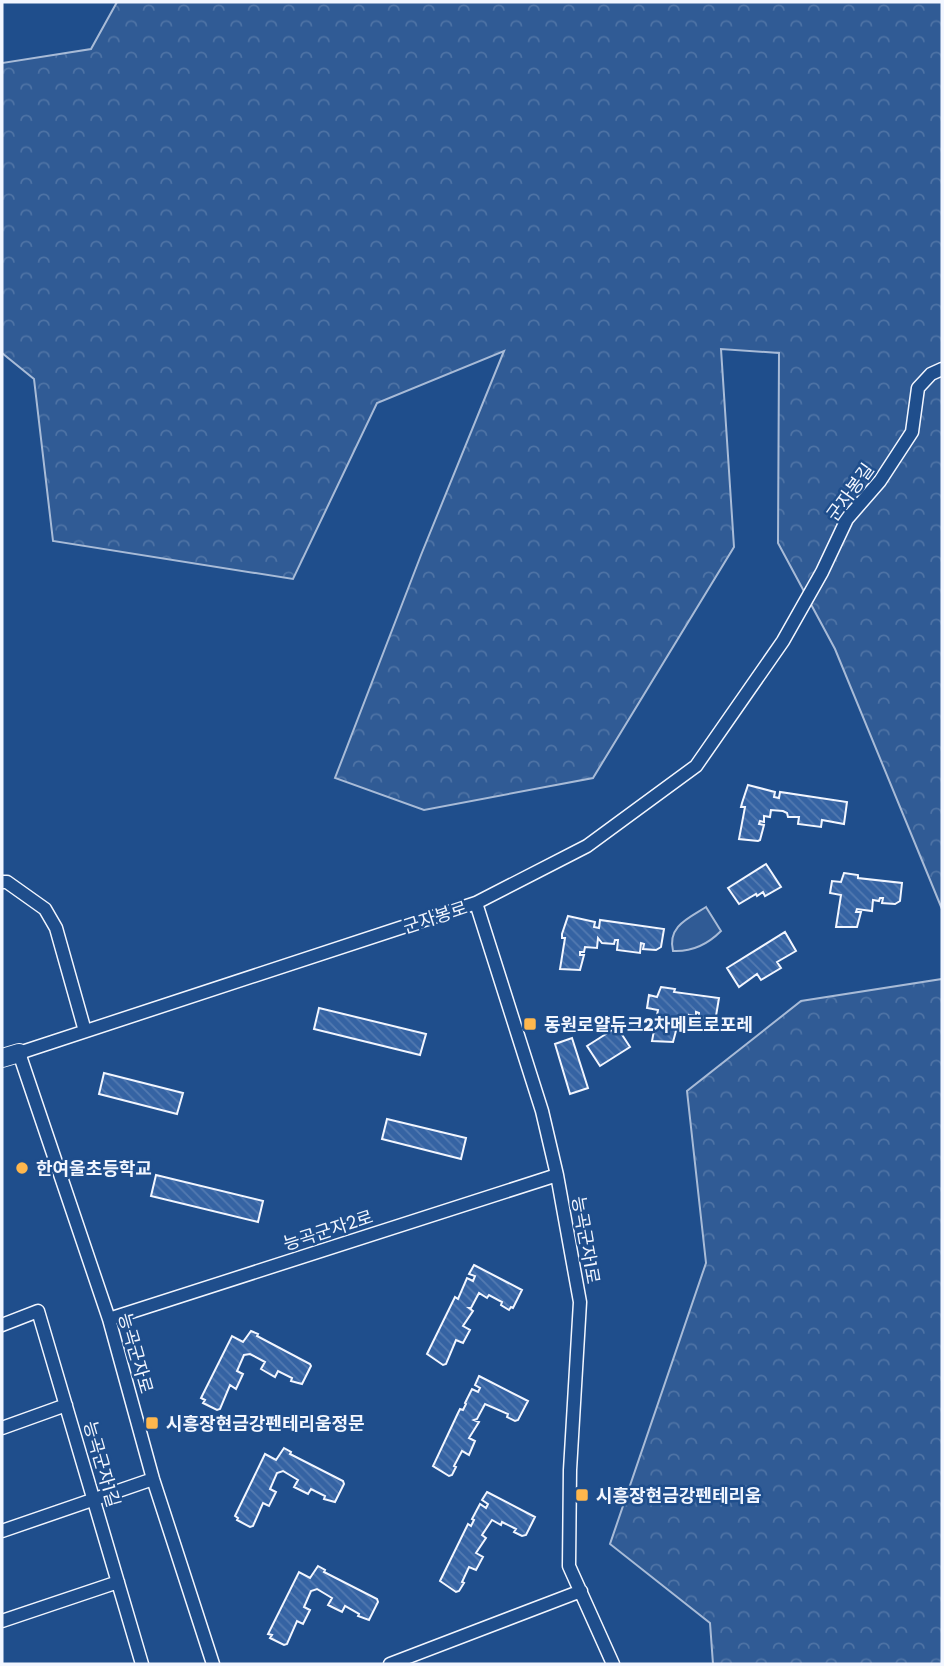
<svg xmlns="http://www.w3.org/2000/svg" width="944" height="1666" viewBox="0 0 944 1666" font-family="Poppins,'Noto Sans KR',sans-serif">
	<defs>
		<pattern id="forest-crowns" width="20" height="18" patternUnits="userSpaceOnUse" patternTransform="scale(1.75)"><rect width="20" height="18" fill="#305b95"/><path d="M2 6a3 3 0 1 1 6 0M12 15a3 3 0 1 1 6 0" fill="none" stroke="#4e73a5"/></pattern>
		<pattern id="building-back-hatch" width="6" height="6" patternUnits="userSpaceOnUse" patternTransform="scale(1.75)"><rect width="6" height="6" fill="#3563a3"/><path d="M-1 5l2 2M0 0l6 6M5-1l2 2" fill="none" stroke="#537ab1"/></pattern>
	</defs>
	<rect width="100%" height="100%" fill="#1f4e8c"/>
	<path fill="url(#forest-crowns)" stroke="#a8bbd7" stroke-width="2" d="M117 2H942V909L835 649 778 543 779 353 721 349 734 547 593 778 424 810 335 778 421 555 504 351 377 403 293 579 53 541 34 379 2 353V63L91 49Z
		M942 979V1664H713L710 1623 610 1544 706 1263 687 1091 801 1001Z"/>
	<path fill="#305b95" stroke="#a8bbd7" stroke-width="2" d="M706 907 721 931C708 944 693 952 673 951 667 926 689 918 706 907Z"/>
	<path fill="url(#building-back-hatch)" stroke="#f2f6ff" stroke-width="2" d="M748 785 775 792 774 797 779 798 780 792 847 802 844 824 822 820 821 827 798 824 799 817H788L787 813 783 811 771 810 770 817 764 816V822L760 821 759 824 764 825 760 840 758 841 739 839 745 807H741L742 803Z
		M766 864 781 887 765 896 763 892 757 896 756 894 739 904 728 888Z
		M844 873 858 875V878L902 883 900 901 895 904 882 903 883 898H880L879 901 873 900 872 911 857 909 856 912H861L857 927H836L841 895 830 893 832 881 841 882Z
		M568 916 595 922 594 927 599 928 600 920 664 929 661 947 656 950 643 949 644 944 641 943 640 953 617 950 618 940H615L614 944 602 943 598 938 597 948 585 947 584 952H580V955H584L580 970 560 969 565 938H562V934Z
		M785 932 796 951 777 962 781 968 761 980 757 974 739 987 727 968Z
		M661 987 675 989 674 992 719 998 716 1016 711 1019 699 1017V1013L696 1012V1016L689 1015 688 1026 673 1024V1026L677 1027 673 1042 652 1041 658 1010 647 1008 649 995 657 997Z
		M319 1008 426 1034 420 1055 314 1029Z
		M617 1027 630 1047 600 1066 587 1046Z
		M572 1038 588 1088 570 1094 555 1044Z
		M104 1073 183 1093 177 1114 99 1094Z
		M387 1119 466 1138 461 1159 382 1139Z
		M156 1175 263 1201 258 1222 151 1196Z
		M474 1265 522 1290 513 1308 511 1307 509 1310 501 1305 502 1302 489 1295 487 1298 479 1293 471 1308H469L473 1311 463 1326 470 1330 463 1343 456 1340 446 1364 443 1365 427 1354 455 1297 458 1299 467 1278 473 1281 475 1276 469 1274Z
		M251 1331 258 1334 257 1336 310 1364 311 1366 302 1384 291 1381 292 1378 278 1371 275 1377 261 1369 265 1362 250 1354 244 1355 237 1371 243 1374 236 1389 230 1385 220 1409 217 1410 203 1403 205 1400 201 1398 232 1336 243 1342Z
		M479 1376 528 1401 518 1420 515 1421 507 1417 508 1414 485 1404 477 1419 474 1420 479 1422 469 1438 475 1441 469 1455 462 1451 454 1466 456 1467 452 1475 449 1476 433 1466 458 1413 460 1409 463 1410 466 1404 465 1403 472 1389 478 1392 480 1388 475 1385Z
		M284 1448 291 1452 290 1454 343 1481 344 1484 335 1502 324 1499 325 1496 311 1489 308 1494 294 1487 298 1480 283 1471 277 1473 270 1489 276 1492 269 1506 263 1503 253 1526 250 1527 237 1520 238 1518 235 1516 265 1454 276 1460Z
		M487 1492 535 1517 526 1535 522 1536 514 1532 516 1529 502 1522 501 1525 492 1520 482 1535 486 1538 476 1553 483 1557 476 1570 469 1567 462 1582 464 1583 459 1591 456 1592 440 1581 468 1524 471 1526 474 1520 472 1519 480 1504 486 1508 488 1504 482 1500Z
		M318 1566 325 1570 324 1572 377 1599 378 1602 369 1620 358 1616 359 1614 345 1606 342 1612 328 1605 332 1598 317 1589 311 1591 304 1607 310 1610 303 1624 297 1621 287 1644 284 1645 270 1638 272 1635 268 1634 299 1572 310 1578Z"/>
	<g fill="none" stroke-linecap="round" stroke-linejoin="round">
		<defs>
			<path id="minor" d="M2 882H7L45 909 56 928 85 1031
				M476 903 542 1111 557 1175 580 1302 570 1470 569 1566 613 1664
				M109 1319 557 1175
				M2 1325 38 1311 142 1664
				M2 1428 66 1405
				M2 1531 153 1479
				M2 1621 118 1582
				M213 1664 153 1479 109 1319 19 1053 476 903 587 846 696 766 783 641 822 572 847 519 880 481 912 432 918 388 931 374 942 369
				M390 1664 581 1591"/>
			<path id="secondary" d="M2 1058 19 1053"/>
		</defs>
		<use href="#minor" stroke="#f2f6ff" stroke-width="15"/>
		<use href="#secondary" stroke="#f2f6ff" stroke-width="20"/>
		<use href="#minor" stroke="#1f4e8c" stroke-width="12"/>
		<use href="#secondary" stroke="#1f4e8c" stroke-width="18"/>
	</g>
	<g fill="#ffb74d" stroke="#1f4e8c" stroke-width="2.5">
		<rect x="523" y="1017" width="14" height="14" rx="3.5"/>
		<circle cx="22" cy="1168" r="7"/>
		<rect x="145" y="1416" width="14" height="14" rx="3.5"/>
		<rect x="575" y="1488" width="14" height="14" rx="3.5"/>
	</g>
	<g text-anchor="middle" dominant-baseline="central" stroke-width="5" stroke-linejoin="round" paint-order="stroke">
		<g font-size="18" fill="#f2f6ff" stroke="#1f4e8c">
			<text transform="translate(850 492) rotate(-54)">군자봉길</text>
			<text transform="translate(435 917) rotate(-18)">군자봉로</text>
			<text transform="translate(328 1230) rotate(-18)">능곡군자2로</text>
			<text transform="translate(586 1240) rotate(80)">능곡군자1로</text>
			<text transform="translate(136 1353) rotate(74)">능곡군자로</text>
			<text transform="translate(102 1464) rotate(74)">능곡군자1길</text>
		</g>
		<g font-size="18" font-weight="bold" fill="#f2f6ff" stroke="#1f4e8c" text-anchor="start">
			<text x="544" y="1024">동원로얄듀크2차메트로포레</text>
			<text x="36" y="1168">한여울초등학교</text>
			<text x="166" y="1423">시흥장현금강펜테리움정문</text>
			<text x="596" y="1495">시흥장현금강펜테리움</text>
		</g>
	</g>
	<rect width="944" height="1666" fill="none" stroke="#f2f6ff" stroke-width="7"/>
</svg>
